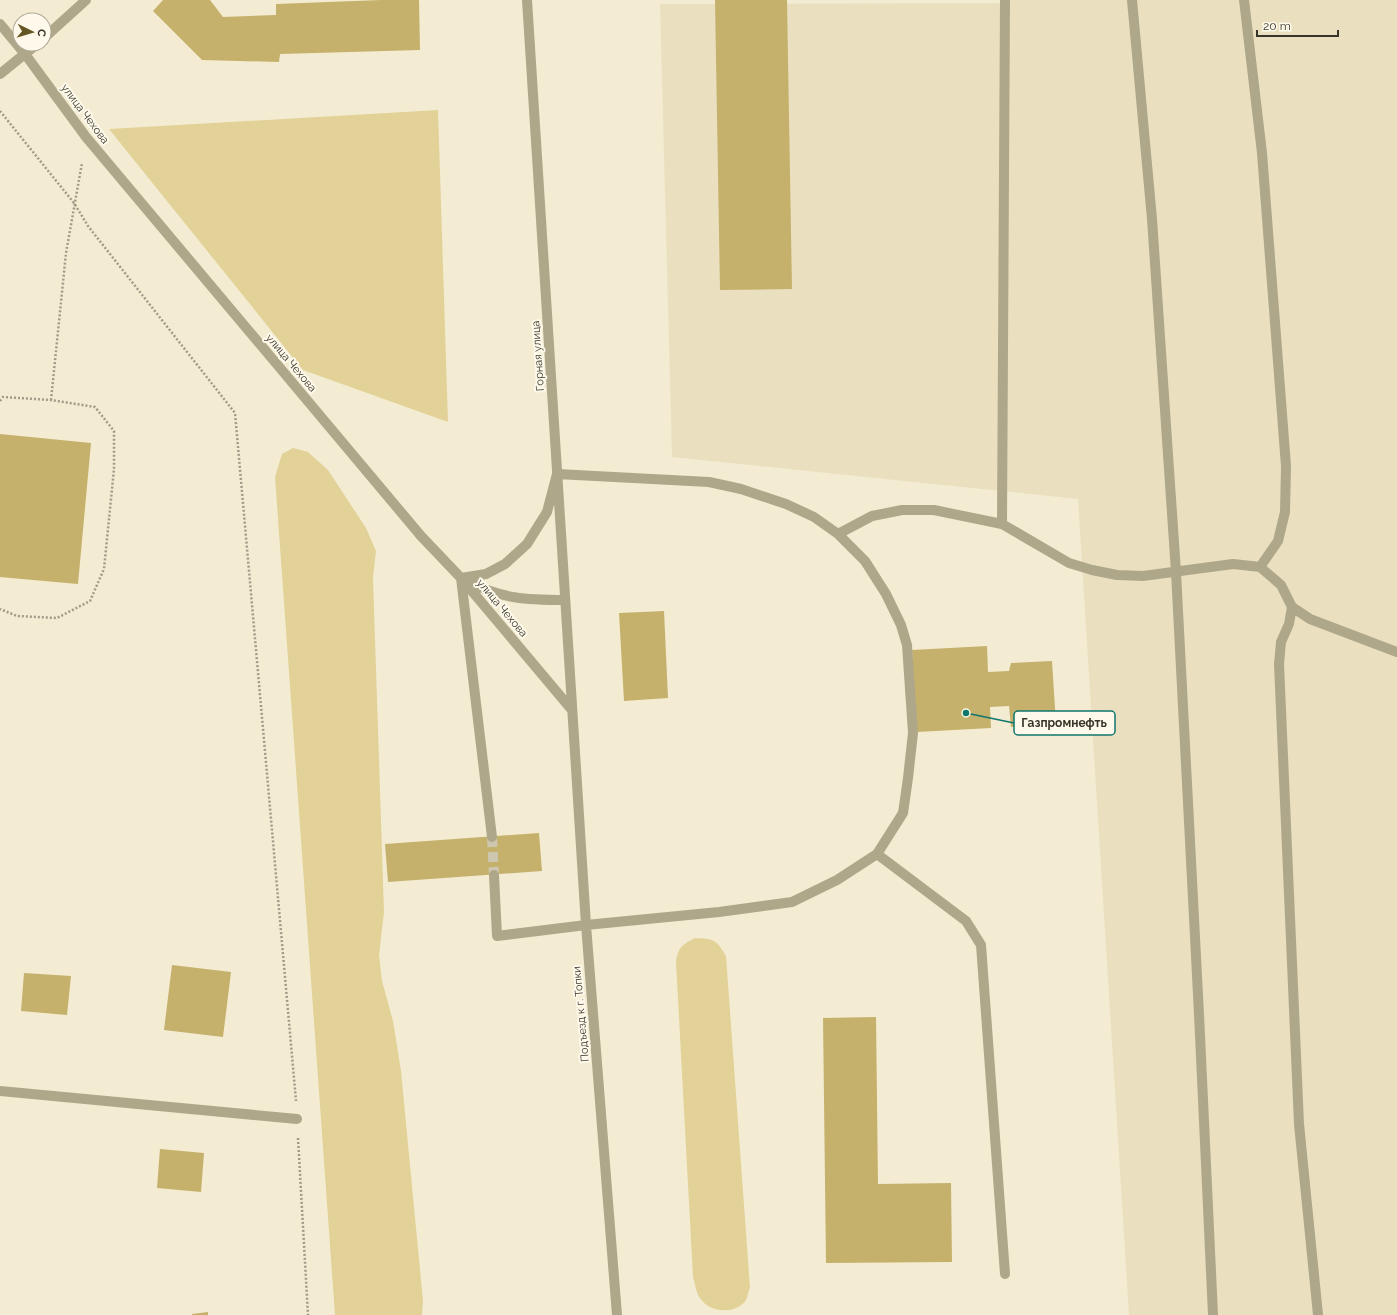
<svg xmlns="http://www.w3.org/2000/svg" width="1397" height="1315" viewBox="0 0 1397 1315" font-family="Raleway,sans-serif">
	<rect width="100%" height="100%" fill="#f3ecd2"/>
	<path fill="#eae0c0" d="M1006 0H1397V1315H1129L1078 499 672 457 660 4 1006 3Z"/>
	<path fill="#e2d298" d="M438 110 448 422 303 370 109 129Z
		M293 448 308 452 328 470 366 528 376 551 373 578 384 912 379 955 382 981 393 1021 401 1071 423 1301 422 1315H335L275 477 282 454Z
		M695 938C714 939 716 939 726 956L750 1288C748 1291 748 1296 746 1300 736 1315 709 1313 700 1298 696 1293 695 1283 693 1277L676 962C678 947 682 945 695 938Z"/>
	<path fill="#c5b16b" d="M163 0H210L223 17 276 15V4L381 0H419L420 50 280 54 279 62 202 60 153 11Z
		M715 0H787L792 289 720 290Z
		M0 434 91 443 78 584 0 577Z
		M664 611 668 698 624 701 619 613Z
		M987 646 988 672 1009 671 1011 663 1052 661 1056 724 1011 727 1009 706 990 707 991 728 917 732 912 650Z
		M539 833 542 871 388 882 385 844Z
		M172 965 231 972 223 1037 164 1030Z
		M24 973 71 976 67 1015 21 1011Z
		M876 1017 878 1184 951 1183 952 1262 826 1263 823 1018Z
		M160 1149 204 1153 201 1192 157 1188Z
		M208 1312V1315H192V1314Z"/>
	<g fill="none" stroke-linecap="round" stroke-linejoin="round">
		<path stroke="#cdc7b0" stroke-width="10" stroke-dasharray="10 5" stroke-linecap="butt" d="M492 837 494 875"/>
		<path stroke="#a09b88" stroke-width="2.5" stroke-dasharray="2 2" stroke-linecap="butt" d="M0 111 74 203 88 226 235 413 296 1101
			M51 400 66 253 82 163
			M0 401 3 397 51 400 95 407 114 431V469L104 569 90 601 57 618 17 616 0 609
			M298 1138 308 1315"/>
		<path stroke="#afa789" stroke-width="10" d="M527 0 586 925 617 1315
			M1132 0 1152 219 1176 572 1199 1014 1213 1315
			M1244 0 1262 153 1286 466 1285 512 1278 541 1260 567
			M0 24 25 54 86 137 421 536 461 578 572 710
			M44 38 86 0
			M0 74 37 44
			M1002 524 1005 0
			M838 534 872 516 902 510H934L1002 524 1069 563 1092 570 1117 575 1143 576 1233 564 1260 567 1281 585 1292 607 1310 619 1397 652
			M461 578 486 574 505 564 527 544 547 512 557 474 709 482 741 489 786 504 814 517 838 534 865 561 886 594 901 625 907 645 913 733 908 778 903 813 877 854 837 880 792 902 719 912 586 925 497 936 494 875
			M461 578 492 837
			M467 581C502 599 526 600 565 600
			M1292 607 1289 624 1281 642 1279 664 1299 1124 1318 1315
			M877 854 966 921 981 945 1005 1274
			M0 1091 297 1119"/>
	</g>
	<g text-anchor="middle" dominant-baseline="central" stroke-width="4" stroke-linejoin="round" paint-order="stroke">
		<g font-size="11" fill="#37342a" stroke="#fef9ea">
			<text transform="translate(85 114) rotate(53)">улица Чехова</text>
			<text transform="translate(538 356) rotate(-94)">Горная улица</text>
			<text transform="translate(291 363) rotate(50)">улица Чехова</text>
			<text transform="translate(502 608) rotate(50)">улица Чехова</text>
			<text transform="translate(581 1014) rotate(-95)">Подъезд к г. Топки</text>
		</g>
	</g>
	<path fill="none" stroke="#0f766e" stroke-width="1.5" d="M966 713L1014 723"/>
	<circle fill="#0f766e" stroke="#fef9ea" stroke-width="1.5" cx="966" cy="713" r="4"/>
	<rect fill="#fef9ea" stroke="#0f766e" stroke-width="1.5" x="1014" y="711" width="101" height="24" rx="4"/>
	<g font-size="12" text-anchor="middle" font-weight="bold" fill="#37342a">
		<text x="1064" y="727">Газпромнефть</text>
	</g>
	<g transform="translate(32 32) rotate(95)"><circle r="19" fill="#fef9ea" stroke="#aeaa9d"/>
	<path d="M0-3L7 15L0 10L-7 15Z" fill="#645623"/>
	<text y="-6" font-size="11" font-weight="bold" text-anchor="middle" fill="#37342a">С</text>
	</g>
	<path d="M1257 30v6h81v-6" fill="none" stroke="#37342a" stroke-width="2"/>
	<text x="1263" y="30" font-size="12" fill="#37342a" stroke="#fef9ea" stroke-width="3" paint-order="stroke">20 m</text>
</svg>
